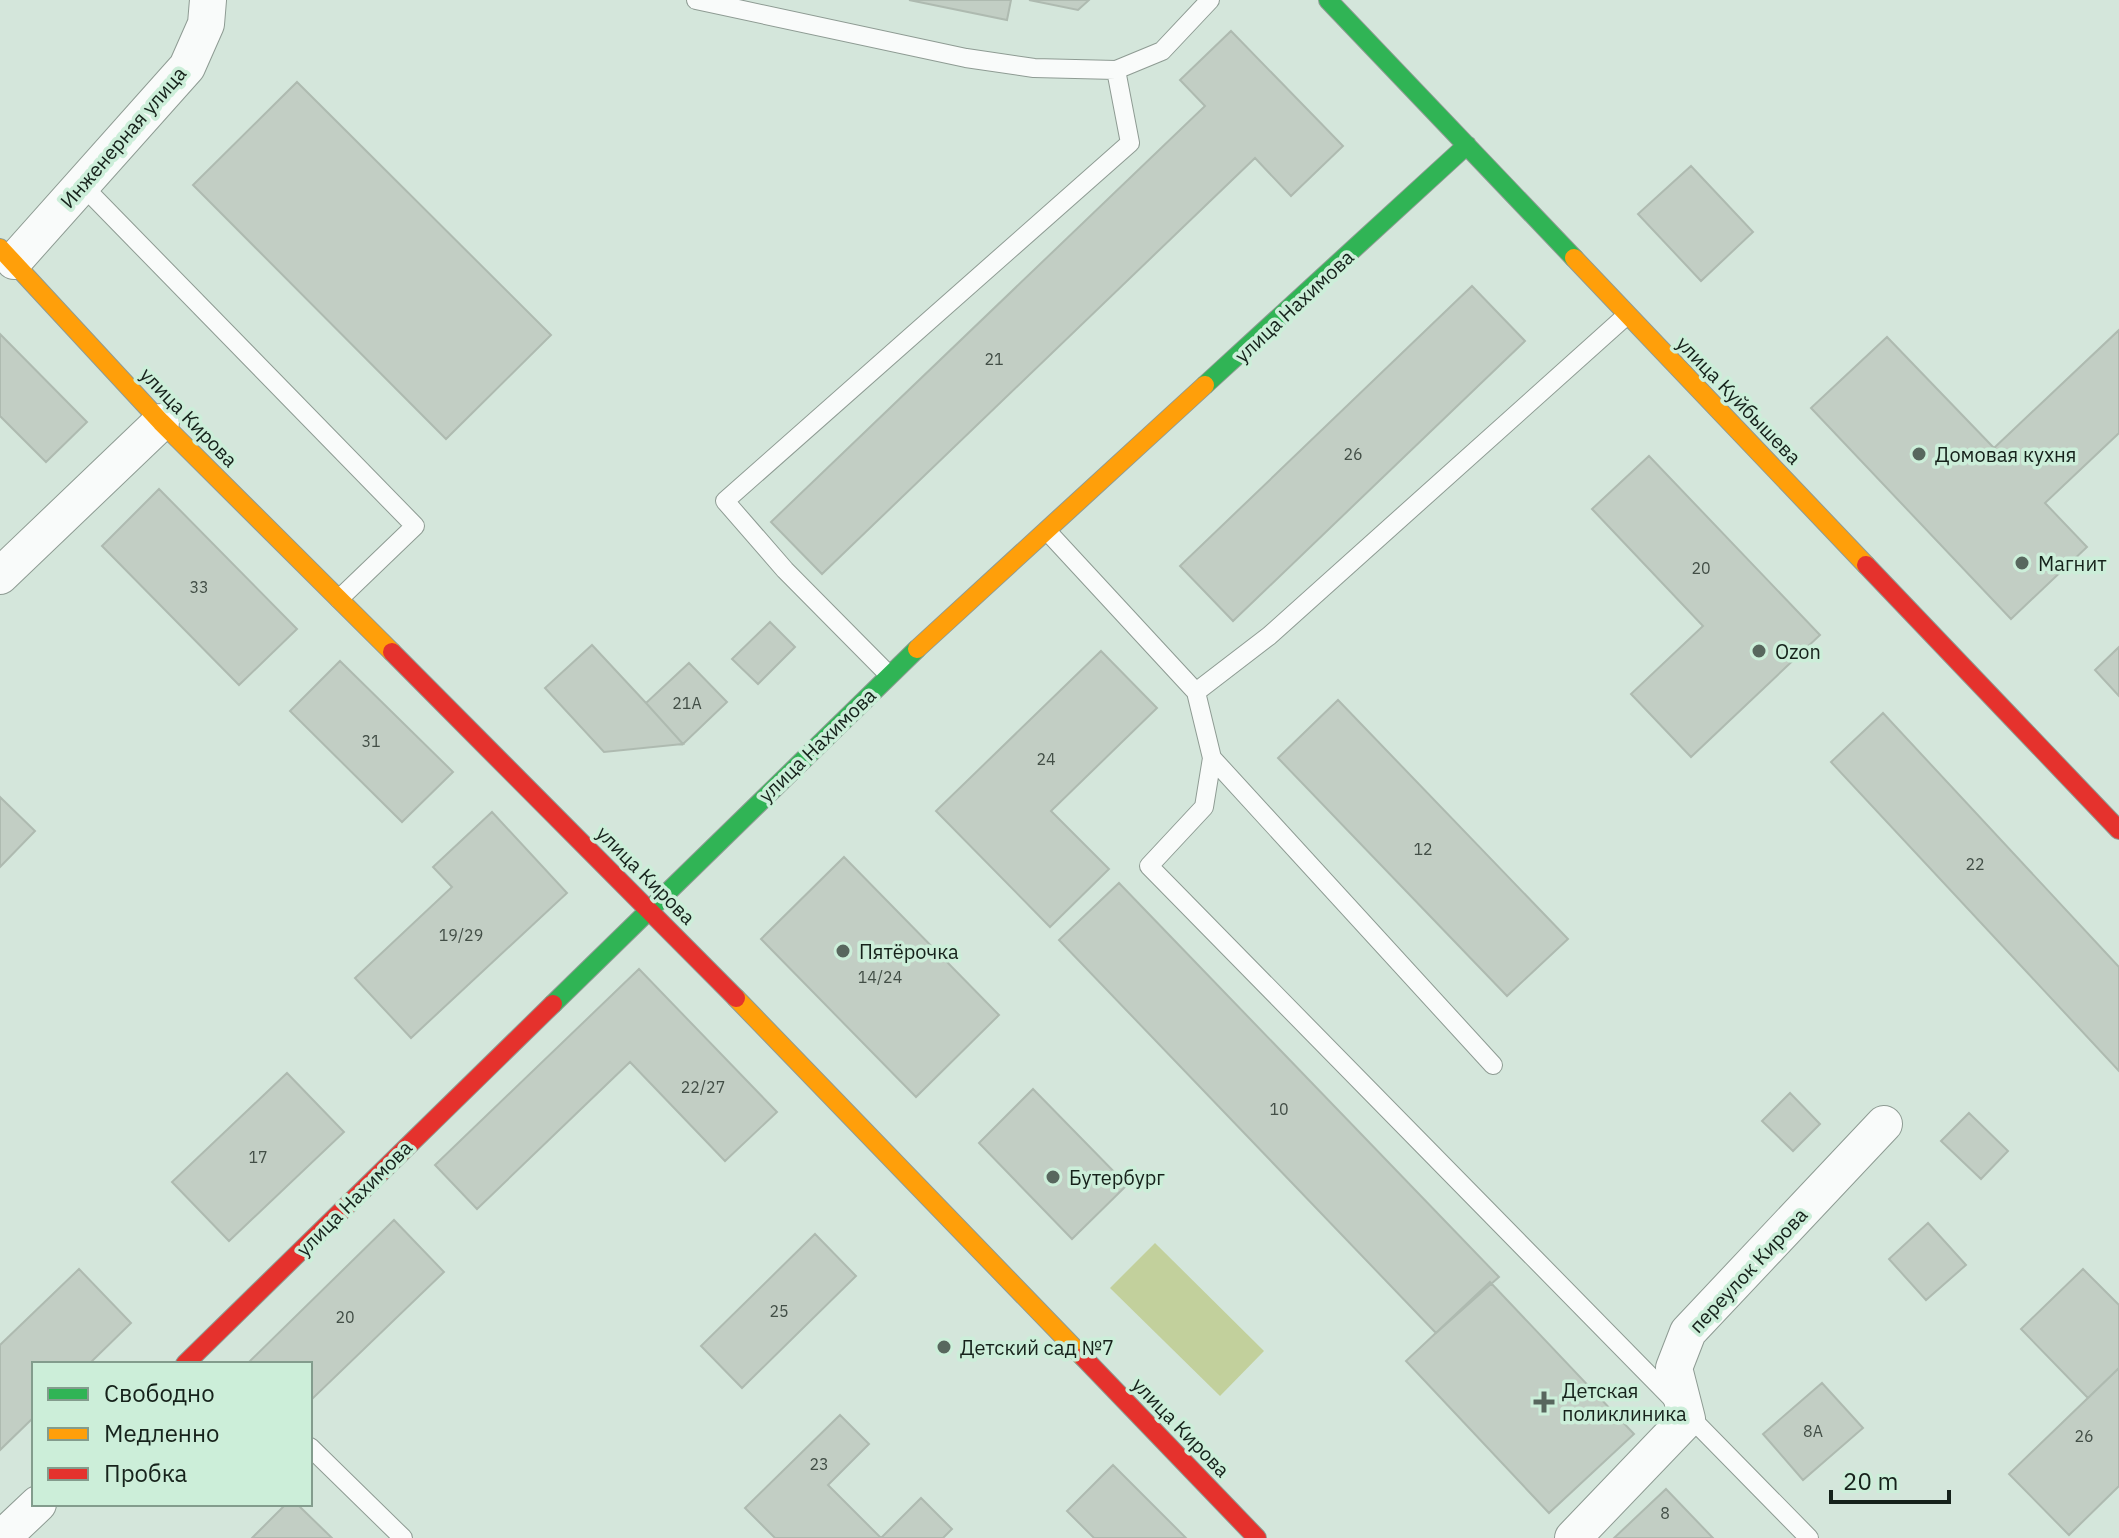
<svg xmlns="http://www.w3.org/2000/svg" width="2119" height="1538" viewBox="0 0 2119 1538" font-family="'IBM Plex Sans',sans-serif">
	<rect width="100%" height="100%" fill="#d4e6db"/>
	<path fill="#c2d09c" d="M1155 1243 1264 1351 1220 1396 1110 1288Z"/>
	<path fill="#c2cec4" stroke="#aebab0" stroke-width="2" d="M909 0H1011L1007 20Z
		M1029 0H1089L1078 10Z
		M1231 31 1343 146 1291 196 1255 158 822 574 771 522 1205 106 1180 80Z
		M297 82 551 335 446 439 193 185Z
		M1691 166 1753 232 1701 281 1638 214Z
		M1472 286 1525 341 1233 621 1180 566Z
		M2119 330V433L2045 503 2087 547 2011 619 1811 408 1887 337 1994 448Z
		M0 334 87 422 46 462 0 416Z
		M1649 456 1820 635 1691 757 1631 694 1703 626 1592 509Z
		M159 489 297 629 239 685 102 546Z
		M770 622 795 647 758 684 732 659Z
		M592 645 646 703 683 744 604 752 545 688Z
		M2119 647V696L2095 670Z
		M1101 651 1157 708 1051 811 1109 869 1050 927 936 811Z
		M340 661 453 772 402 822 290 711Z
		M689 663 727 702 683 744 646 703Z
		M1338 700 1568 939 1507 996 1278 758Z
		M1883 713 2119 967V1071L1831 762Z
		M0 797 35 831 0 867Z
		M492 812 567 893 411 1038 355 978 452 887 433 867Z
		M844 857 999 1015 916 1097 761 939Z
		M1119 883 1499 1277 1436 1333 1059 940Z
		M639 969 777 1112 725 1161 630 1062 477 1209 435 1165Z
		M287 1073 344 1132 229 1241 172 1182Z
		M1033 1089 1127 1185 1072 1239 979 1143Z
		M1790 1093 1820 1124 1793 1151 1762 1121Z
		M1969 1113 2008 1151 1981 1179 1941 1141Z
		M394 1220 444 1272 310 1401V1364H247Z
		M1928 1223 1966 1265 1926 1300 1889 1259Z
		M815 1234 856 1276 742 1388 701 1346Z
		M79 1269 131 1323 89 1364H34V1417L0 1450V1345Z
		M2083 1269 2119 1305V1368L2088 1398 2021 1329Z
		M1490 1282 1634 1434 1549 1513 1406 1361Z
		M2119 1368V1486L2069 1535 2009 1474Z
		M1822 1383 1863 1428 1803 1480 1763 1434Z
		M840 1415 869 1444 828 1485 881 1538 921 1498 952 1529 943 1538H775L745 1508Z
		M1113 1465 1186 1538H1094L1067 1511Z
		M1666 1489 1713 1538H1614Z
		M286 1504H297L332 1538H252Z"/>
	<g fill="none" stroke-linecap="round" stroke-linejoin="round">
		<defs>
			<path id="lane" d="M696 0 966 58 1034 68 1116 70 1162 51 1210 0
				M82 185 415 526 339 599
				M1048 532 1196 692 1269 636 1627 315
				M889 675 785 570 725 501 1130 143 1116 70
				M1196 692 1212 758 1204 807 1149 866 1809 1538
				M1212 758 1493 1065
				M310 1447 403 1538"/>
			<path id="street" d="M14 261 187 67 206 24 208 0
				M0 576 161 422
				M2 1538 38 1504
				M1573 1538 1687 1419 1674 1368 1688 1332 1884 1124"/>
			<path id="fast" d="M1328 0 1574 258
				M1205 385 1467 145
				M553 1004 917 649"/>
			<path id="slow" d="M0 248 161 422 392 652
				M1574 258 1866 565
				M917 649 1205 385
				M736 998 1083 1357"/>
			<path id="jam" d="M1866 565 2119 830
				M392 652 736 998
				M1083 1357 1257 1538
				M185 1364 553 1004"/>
		</defs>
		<use href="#lane" stroke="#8e9b93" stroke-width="20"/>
		<use href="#street" stroke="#8e9b93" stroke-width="38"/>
		<use href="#fast" stroke="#8e9b93" stroke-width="20"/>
		<use href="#slow" stroke="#8e9b93" stroke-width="20"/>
		<use href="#jam" stroke="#8e9b93" stroke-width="20"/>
		<use href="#lane" stroke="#f9fbfa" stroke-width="18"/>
		<use href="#street" stroke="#f9fbfa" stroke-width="36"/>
		<use href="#fast" stroke="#30b455" stroke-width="18"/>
		<use href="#slow" stroke="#ff9f0a" stroke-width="18"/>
		<use href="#jam" stroke="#e5322d" stroke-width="18"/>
	</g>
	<g fill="#58675e" stroke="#cceed9" stroke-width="3">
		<circle cx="1919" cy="454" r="8"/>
		<circle cx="2022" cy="563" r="8"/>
		<circle cx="1759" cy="651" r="8"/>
		<circle cx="843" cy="951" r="8"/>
		<circle cx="1053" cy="1177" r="8"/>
		<circle cx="944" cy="1347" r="8"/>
		<path d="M1540 1390h8v8h8v8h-8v8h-8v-8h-8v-8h8z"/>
	</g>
	<g text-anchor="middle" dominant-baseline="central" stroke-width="7" stroke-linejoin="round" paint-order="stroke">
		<g font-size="16" fill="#424e46">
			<text x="994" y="359">21</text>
			<text x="1353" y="454">26</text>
			<text x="1701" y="568">20</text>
			<text x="199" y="587">33</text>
			<text x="687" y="703">21А</text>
			<text x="371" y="741">31</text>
			<text x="1046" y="759">24</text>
			<text x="1423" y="849">12</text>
			<text x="1975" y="864">22</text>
			<text x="461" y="935">19/29</text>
			<text x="880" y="977">14/24</text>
			<text x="703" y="1087">22/27</text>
			<text x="1279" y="1109">10</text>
			<text x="258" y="1157">17</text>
			<text x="779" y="1311">25</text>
			<text x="345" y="1317">20</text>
			<text x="1813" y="1431">8А</text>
			<text x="2084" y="1436">26</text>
			<text x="819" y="1464">23</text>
			<text x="1665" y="1513">8</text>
		</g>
		<g font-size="20" fill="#16221b" stroke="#cceed9">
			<text transform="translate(123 137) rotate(-49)">Инженерная улица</text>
			<text transform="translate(1294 306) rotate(-43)">улица Нахимова</text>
			<text transform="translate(1739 400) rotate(46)">улица Куйбышева</text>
			<text transform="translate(189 417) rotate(46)">улица Кирова</text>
			<text transform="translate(817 745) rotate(-44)">улица Нахимова</text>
			<text transform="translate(646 875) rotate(45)">улица Кирова</text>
			<text transform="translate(354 1198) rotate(-45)">улица Нахимова</text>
			<text transform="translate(1748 1270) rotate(-47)">переулок Кирова</text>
			<text transform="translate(1181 1427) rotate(46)">улица Кирова</text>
		</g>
		<g font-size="20" fill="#16221b" stroke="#cceed9" text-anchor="start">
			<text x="1935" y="454">Домовая кухня</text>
			<text x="2038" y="563">Магнит</text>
			<text x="1775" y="651">Ozon</text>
			<text x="859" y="951">Пятёрочка</text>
			<text x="1069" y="1177">Бутербург</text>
			<text x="960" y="1347">Детский сад №7</text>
			<text x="1562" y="1390">Детская<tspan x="1562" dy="23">поликлиника</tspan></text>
		</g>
	</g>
	<rect x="32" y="1362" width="280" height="144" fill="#cceed9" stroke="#839c8d" stroke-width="2"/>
	<rect x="48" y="1388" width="40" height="12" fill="#30b455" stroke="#839c8d" stroke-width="2"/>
	<text x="104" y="1402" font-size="24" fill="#16221b">Свободно</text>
	<rect x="48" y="1428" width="40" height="12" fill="#ff9f0a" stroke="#839c8d" stroke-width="2"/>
	<text x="104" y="1442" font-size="24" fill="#16221b">Медленно</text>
	<rect x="48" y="1468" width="40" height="12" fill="#e5322d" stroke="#839c8d" stroke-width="2"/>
	<text x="104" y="1482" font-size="24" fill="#16221b">Пробка</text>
	<path d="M1831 1490v12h118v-12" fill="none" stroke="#16221b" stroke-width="4"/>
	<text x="1843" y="1490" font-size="24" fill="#16221b" stroke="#cceed9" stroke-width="6" paint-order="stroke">20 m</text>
</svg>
